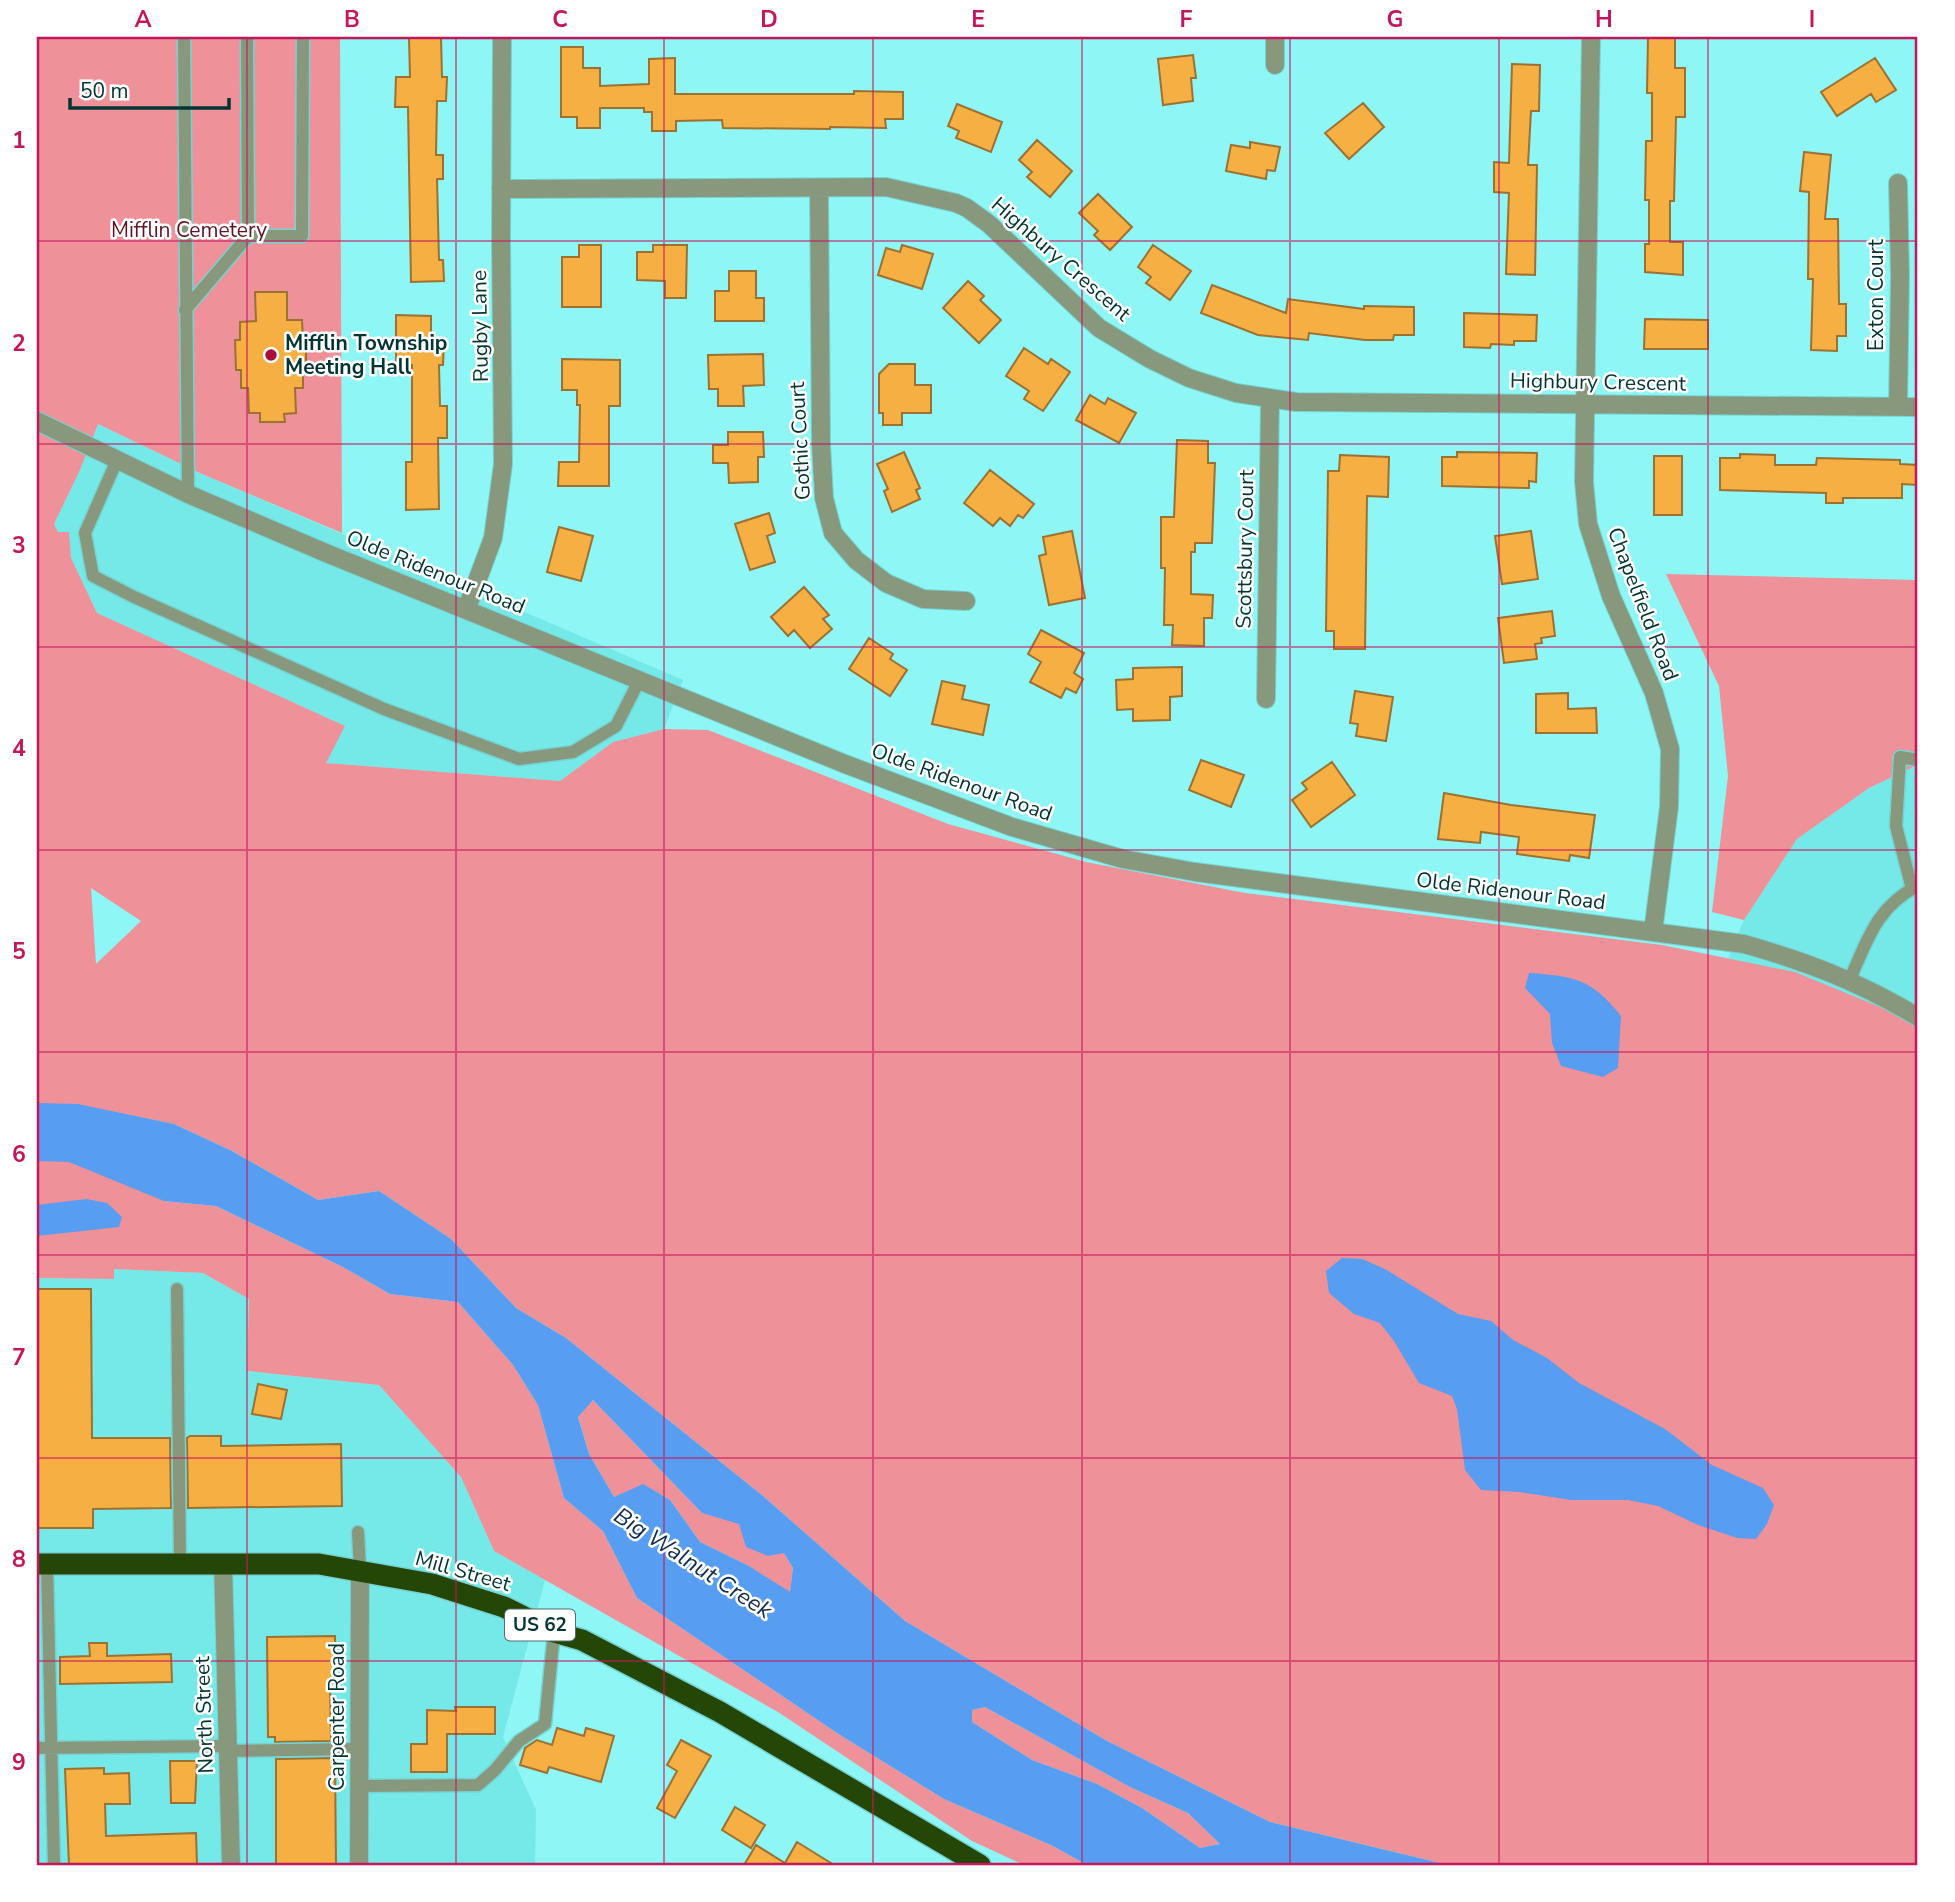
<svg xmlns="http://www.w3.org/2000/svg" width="1955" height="1902" viewBox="0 0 1955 1902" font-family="'Nunito Sans',sans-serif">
	<rect width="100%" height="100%" fill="#8ef6f4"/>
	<path fill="#75e9e8" d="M98 424 202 474 683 680 664 729 613 742 560 781 325 763 345 726 97 613 54 524 80 470Z
		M1918 765V1028L1901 1016 1728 958 1744 920 1797 839 1869 788Z
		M114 1269 203 1273 249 1299 247 1371 379 1385 461 1477 494 1551 545 1580 503 1737 536 1810 535 1865H37V1278L114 1279Z"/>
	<path fill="#ef9199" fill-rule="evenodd" d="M37 37H340L342 533 202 474 98 424 80 470 54 524 58 532H69L71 558 97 613 345 726 326 763 560 781 613 742 664 729 708 730 948 824 1086 862 1245 893 1662 945 1795 972 1902 1016 1918 1028V1865H1448L1270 1822 1107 1741 905 1621 763 1496 566 1338 516 1308 451 1239 379 1191 318 1200 232 1151 174 1124 104 1110 164 1201 216 1206 343 1267 390 1294 458 1302 513 1365 538 1405 564 1498 603 1531 637 1598 840 1735 944 1799 1053 1846 1087 1865H1024L972 1841 778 1712 494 1551 461 1477 379 1385 247 1371 249 1299 203 1273 114 1269V1279L37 1278ZM91 888 141 921 96 964Z
		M1666 574 1918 580V765L1869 788 1797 839 1744 920 1712 912 1728 776 1719 686Z
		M593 1400 702 1513 739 1523 784 1553 793 1568 790 1593 749 1566 700 1542 670 1500 644 1485 614 1497 589 1454 578 1416Z
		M985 1707 1130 1787 1188 1813 1220 1844 1200 1848 1142 1808 1097 1784 1032 1760 972 1722V1710Z"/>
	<path fill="#579df2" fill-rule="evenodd" d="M1529 973C1574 976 1592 979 1621 1016L1618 1068 1603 1077 1561 1066 1552 1043 1550 1014 1525 988Z
		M37 1103 78 1104 174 1124 232 1151 318 1200 379 1191 451 1239 516 1308 566 1338 763 1496 905 1621 1107 1741 1270 1822 1448 1865H1087L1053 1846 944 1799 840 1735 637 1598 603 1531 564 1498 538 1405 513 1365 458 1302 390 1294 343 1267 216 1206 164 1201 69 1162 37 1161ZM593 1400 702 1513 739 1524 746 1547 768 1556 784 1553 793 1568 790 1592 749 1566 700 1542 670 1500 643 1484 614 1497 589 1454 578 1417ZM985 1707 1130 1787 1188 1813 1220 1844 1200 1848 1142 1808 1097 1784 1032 1760 972 1722V1710Z
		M86 1199 107 1203 122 1217 119 1227 37 1236V1205Z
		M1342 1258 1362 1259 1385 1269 1458 1314 1491 1321 1513 1340 1547 1358 1579 1383 1665 1429 1712 1465 1763 1488 1774 1505 1767 1524 1756 1539 1737 1538 1698 1525 1658 1506 1628 1500H1571L1519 1492 1481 1490 1465 1470 1457 1409 1452 1396 1419 1383 1394 1341 1380 1323 1354 1314 1329 1293 1326 1271Z"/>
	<path fill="#f5af43" stroke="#9c7131" stroke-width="2" d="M409 37H441L442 77H447L446 101H437L436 155H443V179H437L439 260H443L444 281 411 282 408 107H395L396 77H410Z
		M1648 37H1675V68H1685V117H1676L1674 201H1670V242H1683V275L1645 272V244H1649V200H1645L1646 141H1652V93H1647Z
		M561 47H583V68H600V86L649 84V59L675 58V94H854V91L903 92V119H885L886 128 830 127V129L723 128 722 120 676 121V131H652V112H644V108H600V128H577V117H561Z
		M1193 55 1196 78H1191L1193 101 1163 105 1158 59Z
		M1875 58 1896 90 1876 102 1871 94 1837 116 1821 92Z
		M1512 64 1540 65 1539 111H1531L1528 165H1537L1535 275 1506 274 1509 193 1494 192V162L1509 163Z
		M1363 103 1384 127 1349 159 1325 133Z
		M957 104 1002 122 991 152 956 138 959 131 948 126Z
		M1037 140 1072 171 1050 197 1027 177 1032 172 1019 160Z
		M1250 142 1280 147 1275 171 1267 170 1266 179 1226 171 1231 145 1250 148Z
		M1804 152 1831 155 1825 219H1838L1839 304H1846V336H1837V351L1811 350 1813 279H1808L1809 192 1800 191Z
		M1098 194 1132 227 1110 250 1094 235 1098 231 1079 213Z
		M579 245H601V307H562V257H579Z
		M653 245H687L686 298H665V281L637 280V252H653Z
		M902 245 933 254 922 289 878 275 886 248 900 252Z
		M1153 245 1191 271 1170 300 1146 283 1151 277 1138 267Z
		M729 271H756V298H764V321H715V291H729Z
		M968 281 984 296 980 300 1001 320 979 343 943 308Z
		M1212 285 1286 313 1288 299 1364 309V306L1414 307V335H1394L1393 340H1365L1309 333 1308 340 1258 335 1201 313Z
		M255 292H287V320H302L303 339H306V369L303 370V388H295L296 413 284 414 285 422H260V413H249L248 388H241V370H236L235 340H240V322L256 321Z
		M1464 313 1537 315 1536 341H1514V345L1491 344 1490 348 1464 347Z
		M396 315 431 316V341H444L443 365H439L440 406H447V438H438L439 509 406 510V462H412V365L396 364Z
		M1645 319 1708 320V349H1644Z
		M1024 348 1048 364 1051 359 1070 372 1043 411 1024 399 1029 391 1006 376Z
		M763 354 764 385 743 386 744 406H718V389H709L708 355Z
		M562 359 620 360V406H609V486H558L559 462H579L580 405H577V390H562Z
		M889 364H915V385H931V413H902V425H883V413H879V374Z
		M1090 395 1105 404 1108 398 1136 413 1119 443 1076 420Z
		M728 432H763L764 457H758V482L729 483 728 463H713V445H728Z
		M1177 440 1208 441V463H1215L1212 543H1195V552H1191V594L1213 595 1212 618H1204V646L1172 645 1173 625H1164L1165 568H1161V517H1174Z
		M904 452 920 488 916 490 920 499 892 512 884 491 888 489 877 464Z
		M1457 452 1537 453 1536 482 1529 481V488L1442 486V457H1457Z
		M1740 454 1775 455V465H1816L1817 458 1900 460V464L1918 465V485L1902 484V498H1843V503H1826V493L1720 490V458H1740Z
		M1340 455 1389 457 1388 497 1367 496 1365 649H1334V631H1326L1328 471H1339Z
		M1654 456H1682V515H1654Z
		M990 470 1034 504 1023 518 1018 515 1010 526 1000 518 993 526 964 503Z
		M769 513 775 533 767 536 775 562 750 570 735 524Z
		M559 527 593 536 581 581 547 572Z
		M1072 531 1085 598 1049 605 1039 556 1046 554 1043 537Z
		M1531 531 1538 579 1502 584 1495 536Z
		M804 587 829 615 823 619 832 629 810 648 794 630 788 636 771 617Z
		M1552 611 1555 636 1541 638 1542 643 1535 644 1537 659 1504 663 1498 618Z
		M1041 630 1084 653 1074 673 1083 679 1076 693 1066 688 1061 698 1030 682 1041 662 1028 654Z
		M869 638 893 654 890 659 907 670 890 696 849 669Z
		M1182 667V696L1170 697V720L1133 721V709L1117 710 1116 680 1133 679V668Z
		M942 681 965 686 962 699 989 705 983 735 932 724Z
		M1355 691 1393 697 1386 741 1356 736 1358 724 1350 723Z
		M1568 693V709L1596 708 1597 733H1536V694Z
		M1201 760 1244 775 1231 807 1189 790Z
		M1332 762 1355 795 1311 827 1292 800 1307 789 1302 783Z
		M1444 793 1511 805 1595 815 1589 858 1570 855 1569 861 1517 854 1519 837 1481 832 1480 843 1438 839Z
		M37 1289H91L92 1438H170L171 1508 93 1509V1528H37Z
		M258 1384 287 1390 281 1419 252 1414Z
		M190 1436H221V1446L341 1444 342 1506 188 1508 187 1438Z
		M335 1636 336 1683H330L331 1741 275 1742V1737H268L267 1637Z
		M89 1643H107V1656L171 1654 172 1682 60 1684V1657L90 1656Z
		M455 1707H495V1734H447V1772H411V1744H427V1710L456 1711Z
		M557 1728 584 1736 586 1728 614 1736 601 1782 549 1767 547 1773 520 1765 525 1748 537 1740 552 1745Z
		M681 1740 711 1756 675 1818 657 1808 677 1771 667 1765Z
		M335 1758 336 1865H276V1759Z
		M170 1761H197L195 1803H171Z
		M104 1768V1774L129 1773 130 1804H105L106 1836 196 1833 197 1865H69L65 1769Z
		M735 1807 765 1825 751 1848 722 1830Z
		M797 1842 834 1865H744L756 1845 785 1863Z"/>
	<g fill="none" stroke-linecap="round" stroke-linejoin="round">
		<defs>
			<path id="lane" d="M184 37 188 494
				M248 236H302L303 37
				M185 310 248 236 247 37
				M117 460 85 533 93 576 134 597 384 709 519 759 573 752 616 726 640 679
				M1912 889 1896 826 1900 757 1918 760
				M1850 979C1868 939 1876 908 1917 886
				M177 1289 180 1563
				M358 1532 360 1570
				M47 1564 54 1865
				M37 1748 228 1746
				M228 1751 359 1749
				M359 1786 478 1785 495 1770 519 1741 545 1724 554 1632"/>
			<path id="street" d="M1591 37 1584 482 1588 524 1611 596 1654 693 1670 749 1669 807 1653 932
				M1275 65V37
				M1898 183 1900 275 1898 407
				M819 188 821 444 824 498 833 533 856 560 886 583 923 599 966 601
				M501 189 886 187 956 203 967 208 989 224 1099 328 1150 359 1189 378 1236 393 1296 402 1918 407
				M37 421 188 494 326 553 845 764 1012 827 1123 859 1195 872 1744 944C1811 963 1859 982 1918 1017
				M467 608 493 538 503 464 501 240 502 37
				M1266 699 1270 399
				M223 1563 231 1865
				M359 1865 360 1570"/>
			<path id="highway" d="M37 1564H319L432 1584 504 1607 554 1632 582 1640 720 1712 980 1865"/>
		</defs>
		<use href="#lane" stroke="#75d3d1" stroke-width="15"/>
		<use href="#street" stroke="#75d3d1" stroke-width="20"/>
		<use href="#highway" stroke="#75d3d1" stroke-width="24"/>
		<use href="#lane" stroke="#87987d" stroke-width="12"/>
		<use href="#street" stroke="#87987d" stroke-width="18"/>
		<use href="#highway" stroke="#244606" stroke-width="21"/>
	</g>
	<path fill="none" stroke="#c2185b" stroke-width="2" stroke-opacity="0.55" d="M247 37V1865M456 37V1865M664 37V1865M873 37V1865M1082 37V1865M1290 37V1865M1499 37V1865M1708 37V1865M37 241H1918M37 444H1918M37 647H1918M37 850H1918M37 1052H1918M37 1255H1918M37 1458H1918M37 1661H1918"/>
	<circle fill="#a70e3a" stroke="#fff" stroke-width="2.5" cx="271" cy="355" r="7"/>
	<g text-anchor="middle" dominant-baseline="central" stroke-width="5" stroke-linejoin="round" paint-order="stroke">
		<rect fill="#fff" stroke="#4f7171" stroke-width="2" x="505" y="1609.5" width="70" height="31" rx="5"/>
		<g font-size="19" font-weight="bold" fill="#033434">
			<text x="540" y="1625">US 62</text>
		</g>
		<g font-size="21" fill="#5f1624" stroke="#fff">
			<text x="189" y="230">Mifflin Cemetery</text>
		</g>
		<g font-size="21" fill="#033434" stroke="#fff">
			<text transform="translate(1061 259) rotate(41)">Highbury Crescent</text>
			<text transform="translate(1876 295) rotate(-90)">Exton Court</text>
			<text transform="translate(480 326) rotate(-91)">Rugby Lane</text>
			<text transform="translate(1598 382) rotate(1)">Highbury Crescent</text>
			<text transform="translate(800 441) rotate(-93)">Gothic Court</text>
			<text transform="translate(1245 549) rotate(-89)">Scottsbury Court</text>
			<text transform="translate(436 572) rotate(22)">Olde Ridenour Road</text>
			<text transform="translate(1643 604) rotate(69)">Chapelfield Road</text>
			<text transform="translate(962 782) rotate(20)">Olde Ridenour Road</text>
			<text transform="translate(1511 891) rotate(7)">Olde Ridenour Road</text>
			<text transform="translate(463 1571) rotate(16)">Mill Street</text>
			<text transform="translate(204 1715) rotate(-92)">North Street</text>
			<text transform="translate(337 1717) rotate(-90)">Carpenter Road</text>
		</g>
		<g font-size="21" font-weight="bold" fill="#033434" stroke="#fff" text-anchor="start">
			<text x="285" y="343">Mifflin Township<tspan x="285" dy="24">Meeting Hall</tspan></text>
		</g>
		<g font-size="23" font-style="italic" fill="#102c4d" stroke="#fff">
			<text transform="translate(693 1563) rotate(33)">Big Walnut Creek</text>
		</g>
	</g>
	<rect width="1955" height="1902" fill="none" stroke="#ffffff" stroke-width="77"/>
	<path d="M70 98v10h159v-10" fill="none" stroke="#033434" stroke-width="3.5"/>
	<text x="80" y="98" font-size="21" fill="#033434" stroke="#ffffff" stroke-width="5" paint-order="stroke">50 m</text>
	<rect x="38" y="38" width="1878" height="1826" fill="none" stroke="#c2185b" stroke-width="2.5"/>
	<g font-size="23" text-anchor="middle" font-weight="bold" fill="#c2185b">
		<text x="143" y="27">A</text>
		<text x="352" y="27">B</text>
		<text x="560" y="27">C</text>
		<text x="769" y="27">D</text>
		<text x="978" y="27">E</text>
		<text x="1186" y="27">F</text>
		<text x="1395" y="27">G</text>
		<text x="1604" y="27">H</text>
		<text x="1812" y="27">I</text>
		<text x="19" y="148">1</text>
		<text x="19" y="351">2</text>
		<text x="19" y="553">3</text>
		<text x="19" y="756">4</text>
		<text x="19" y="959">5</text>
		<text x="19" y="1162">6</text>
		<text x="19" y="1365">7</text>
		<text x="19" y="1567">8</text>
		<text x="19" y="1770">9</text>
	</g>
</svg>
